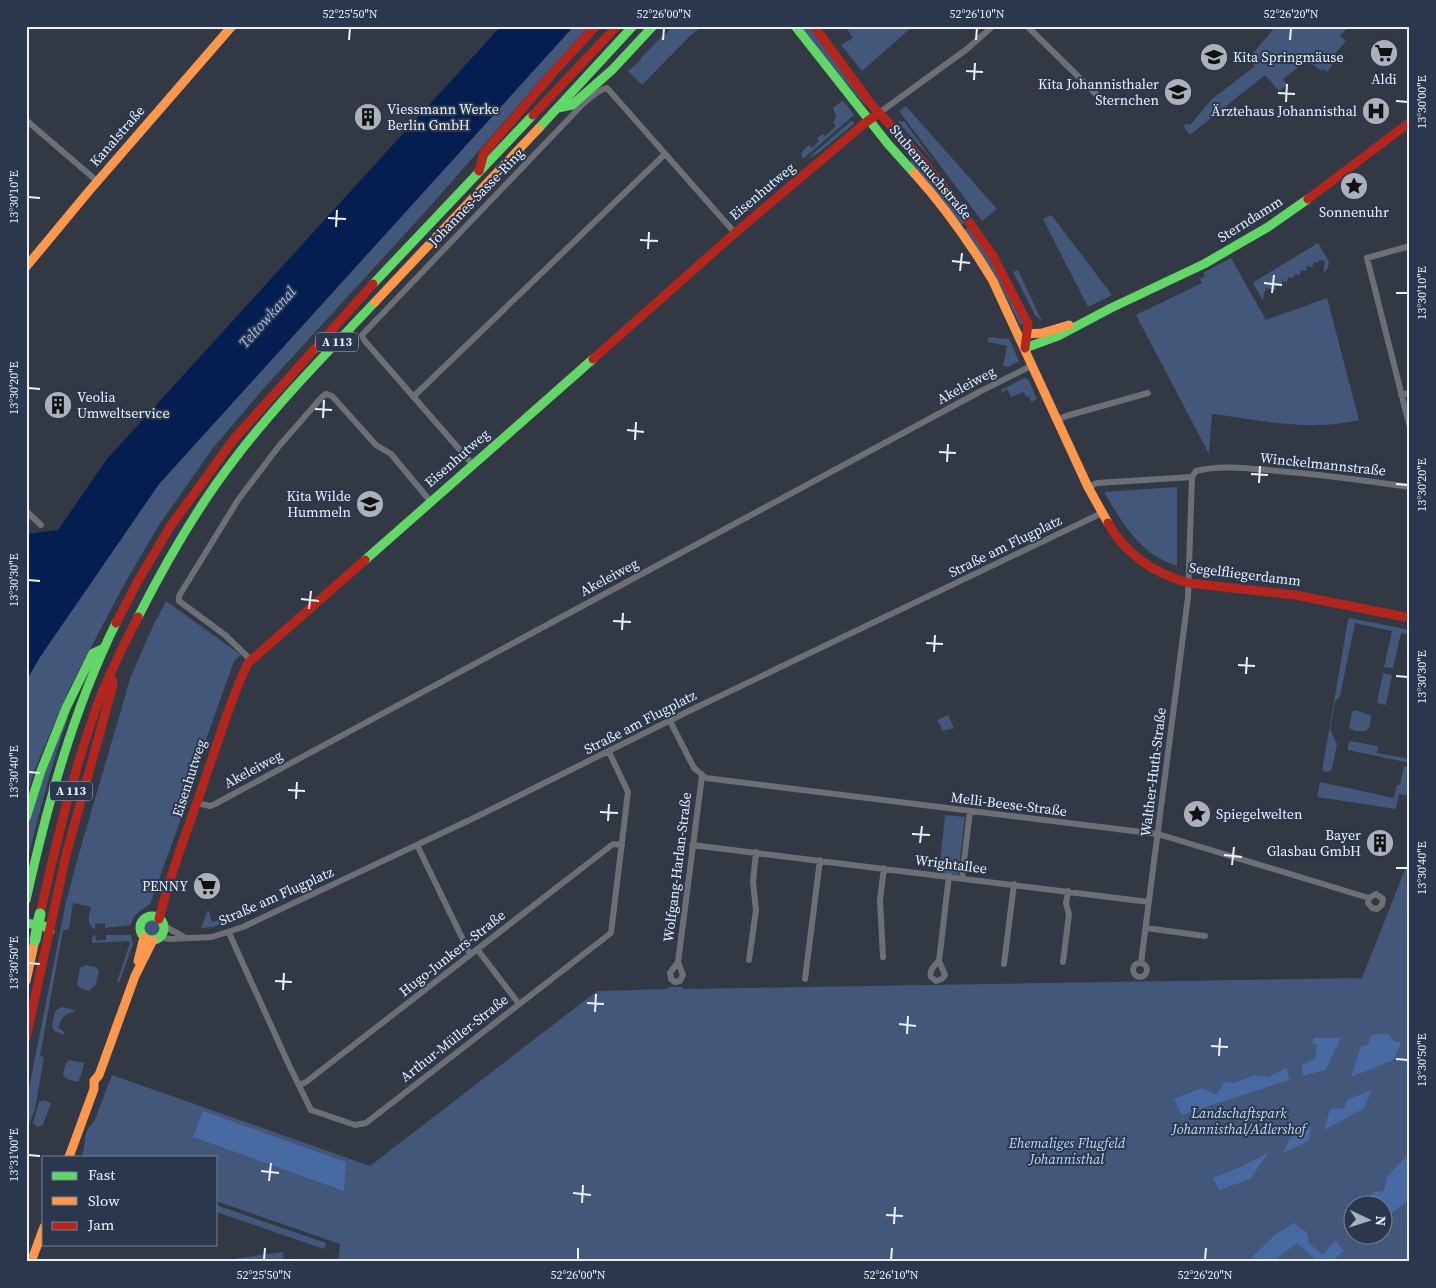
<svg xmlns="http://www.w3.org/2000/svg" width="1436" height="1288" viewBox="0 0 1436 1288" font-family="'Source Serif 4',serif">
	<rect width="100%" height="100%" fill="#323944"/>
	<path fill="#425779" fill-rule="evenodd" d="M574 26H590L551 68 426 211 264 388 213 448 159 525 126 581 70 687 35 769 26 798V681L40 657 159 484Z
		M672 26H702L689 37 642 85 628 71 640 61 641 58 663 35 666 34Z
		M799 26H808L867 104 865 105 848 85 832 68Z
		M845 26H913L862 71 841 45 853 38Z
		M1276 26H1349L1340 36 1346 41 1330 60 1333 64 1327 72 1323 69 1321 71 1307 60 1283 79 1287 85 1279 91 1265 75 1190 135 1184 127 1185 124 1190 125 1212 99 1255 66 1248 59Z
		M842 101 846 104 854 115 803 159C799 153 804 149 809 145L812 148 819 141 817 138 823 134 825 136 836 126 833 123 836 116 833 108Z
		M906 106 997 209 982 221 899 111Z
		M851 121 855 123 817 154 807 159Z
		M904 121 933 161 898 122Z
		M912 159C924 163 956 209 966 222L961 225 910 162Z
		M1051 215 1053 217 1112 295 1088 307 1043 219Z
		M969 227 994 264 1024 323 1020 325 998 280 964 230Z
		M1318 243 1329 262 1327 270 1323 273 1325 261 1319 260 1318 263 1314 262 1312 267 1307 266 1306 271 1301 270 1300 275 1295 274 1293 278 1288 277 1287 282 1282 281 1281 286 1276 285 1275 290 1266 288 1263 298 1267 300 1262 299 1254 285V282Z
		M1231 258 1266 320 1327 298 1359 420C1311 432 1261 420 1212 414L1209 454 1136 315 1202 283 1200 279 1205 276 1203 273Z
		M1018 270 1040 317 1043 322 1035 315 1013 272Z
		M988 337 1009 339 1019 361 1008 367 1003 366 1007 346 988 342Z
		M1024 378 1028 379 1037 399 1031 402 1029 396 1026 397 1024 392 1011 397 1007 389 1002 393 1001 390Z
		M1177 487V566C1170 563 1162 560 1155 556 1132 540 1118 516 1104 492Z
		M166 601 241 655 234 661 204 745 199 769 150 904 135 915 130 925 105 928V923L95 924V929C86 925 89 915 91 907L73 903 69 929 63 930 40 1056 44 1057 35 1109 26 1132V1103L66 902 80 850 131 676 153 626Z
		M1350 618 1410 630V635L1401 633 1393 668 1384 667 1392 631 1355 623 1340 696 1335 702 1330 729 1337 744 1332 769 1328 772 1322 771 1348 620Z
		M1383 673 1392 675 1386 705 1377 703Z
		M1355 710 1371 715 1370 726 1366 731H1355L1349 728 1352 712Z
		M948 715 954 728 943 731 937 720Z
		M67 717 68 718C51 766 38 816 26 867V831L44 776Z
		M1350 741 1378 746 1377 753 1410 759V763L1348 750V745Z
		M1404 766 1410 767V796L1399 794 1396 809 1317 797 1320 782 1394 798 1397 785H1400Z
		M945 815 965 817 958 875 939 873Z
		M1410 857V1262H338L340 1244 216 1201V1157H88L82 1155C86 1143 83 1130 94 1122L112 1075 370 1166 597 991 668 989 669 987H682L683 989 1362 978ZM1354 1206H1384V1236H1354Z
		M208 910 212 922 234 916 236 919 213 927 201 928Z
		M144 928a8 8 0 1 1 16 0a8 8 0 1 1-16 0Z
		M96 935V941L106 940V935H131L133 944 119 983 117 982 130 943 128 941 92 943V937Z
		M86 965 95 967 99 970 96 984 89 991 80 988 77 984 80 968Z
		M61 1007 75 1010 74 1012C65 1013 59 1019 59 1028L64 1032V1035L54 1031 52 1026 55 1011Z
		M69 1060 84 1063 83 1070 78 1082 67 1079 63 1075 65 1065Z
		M44 1100 51 1103 43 1125 37 1127 33 1123 39 1102Z
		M216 1205 326 1243 324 1249 216 1212Z
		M283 1252 284 1262H218V1261Z"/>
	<path fill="#486aa2" d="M1388 1034 1394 1041 1401 1042 1394 1060 1351 1077 1361 1046 1368 1045 1371 1035Z
		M1314 1038H1341L1325 1070 1303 1076 1302 1065 1315 1059 1317 1045 1312 1043Z
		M1287 1068 1289 1080 1182 1115 1174 1099 1202 1088 1217 1095 1224 1082 1234 1083 1254 1075 1268 1077Z
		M1372 1090 1363 1109 1324 1130 1330 1109 1338 1108 1344 1109 1347 1100Z
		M203 1111 346 1162 344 1191 193 1137Z
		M1311 1125 1309 1141 1283 1153 1290 1138Z
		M1269 1152 1250 1179 1219 1190 1213 1178 1243 1166Z
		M1410 1152V1199L1384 1219V1206L1361 1205 1374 1192 1384 1191 1387 1177Z
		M1294 1223 1307 1233 1309 1243 1323 1255 1335 1240 1344 1251 1331 1262H1314L1315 1259 1297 1243 1272 1262H1255L1252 1257 1275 1235Z"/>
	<path fill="#041e52" d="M501 26H574L159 484 40 657 26 681V534L58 530 107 459Z"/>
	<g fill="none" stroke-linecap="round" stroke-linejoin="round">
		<path stroke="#6c6f75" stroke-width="6" d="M1027 26 1098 96
			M879 113 967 49 993 26
			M26 120 97 181
			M1410 246 1367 258 1410 428
			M1401 395 1410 393
			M413 397 665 154
			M1058 420 1066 416 1148 393
			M473 465 364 340 362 335 582 105C589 99 597 90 607 88L735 233
			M1088 487 1097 483 1192 477
			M26 511 41 525
			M251 660 225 635 179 601V596L238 500 279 446 322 397 326 394 332 396 376 445 391 454 431 502
			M670 721 694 768 706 778 1158 834 1369 898 1376 894 1383 899 1382 905 1377 909 1372 908 1368 903 1369 898
			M197 803 210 806 215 804 981 391 1033 365
			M417 845 470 954
			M692 845 1149 902
			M962 878 970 811
			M164 926 184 937
			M1146 928 1205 936
			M229 933 289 1065 311 1110 355 1125 366 1123 611 933 628 792 609 752
			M160 937 169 939 212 937 243 927 478 816 693 709 1102 513
			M477 949 519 1004
			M883 957 880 900 884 868
			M749 960 756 910 753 882 756 852
			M939 961C934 966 929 970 931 977L936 981 942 979 945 975 939 961 949 876
			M678 962 670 973 671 979 675 982 680 981 683 975 678 962 702 776
			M1063 962 1069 914 1066 904 1068 891
			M1141 963 1188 597 1192 477 1196 471C1219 465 1245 468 1268 470 1316 474 1363 480 1410 487
			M1133 970a7 7 0 1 1 14 0a7 7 0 1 1-14 0Z
			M1004 964 1014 884
			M805 979 820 860
			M299 1085 306 1082 613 844 622 845"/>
		<path stroke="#63d668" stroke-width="9" d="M795 26 888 144 914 173
			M558 108 572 105 612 70 653 26
			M538 129 633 26
			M373 284 533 115
			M1025 348 1058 336 1111 308 1204 264 1268 227 1308 199
			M365 560 593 359
			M138 617C166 562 196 509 233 461 276 404 327 353 375 302
			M26 818 41 771 66 708 93 653 104 648
			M26 900C47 806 73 710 116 623
			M140 928a12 12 0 1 1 24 0a12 12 0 1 1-24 0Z
			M26 923 44 926 50 931"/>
		<path stroke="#ff974d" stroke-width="9" d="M914 173C944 206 970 243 993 281L1088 487 1108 523
			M26 267 89 191 232 26
			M375 302 538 129
			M1027 334 1042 333 1069 325
			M138 961 144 937
			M26 981 35 940
			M69 1157 94 1089V1081L99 1075 135 976 153 940
			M31 1262 44 1227"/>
		<path stroke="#b3261e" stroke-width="9" d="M814 26 871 104 919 157 951 196 993 256 1028 324 1025 348
			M533 115 617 26
			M479 171 484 153 551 75 596 26
			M1308 199 1410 122
			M593 359 735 233 865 123 879 113
			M1108 523C1125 554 1155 574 1189 583L1295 595 1410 618
			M116 623 139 579 170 527 234 439 373 284
			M40 914C56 843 73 772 98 703 109 673 124 645 138 617
			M159 919C171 868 192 820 208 770 221 734 231 697 248 663L365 560
			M26 1038 66 855 113 685 112 680"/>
		<path stroke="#6e737a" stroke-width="1" d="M1410 398 1406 409 1410 428"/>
		<path stroke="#63d668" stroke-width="11" d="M35 940 40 914"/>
	</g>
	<path fill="none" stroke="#ebf1fc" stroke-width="2" d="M349 40 350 28M663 40 664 28M976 40 977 28M1290 40 1291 28M966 71 983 72M974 80 975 63M1278 93 1295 94M1396 101 1408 102M1286 102 1287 84M28 197 40 198M328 218 346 219M336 227 337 210M640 240 658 241M648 249 649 232M952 261 970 263M960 271 962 253M1264 283 1282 285M1272 293 1274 275M1396 293H1408M28 388 40 389M315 409 332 410M323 418 324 400M627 430 644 432M635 440 636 422M939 452 956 453M947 462 948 444M1251 474 1268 475M1259 483 1260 466M1396 484 1408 485M28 580 40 581M301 599 319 601M309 609 311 591M613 621 631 622M622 630 623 613M926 643 943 644M934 652 935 635M1238 665 1255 666M1246 674 1247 657M1396 676 1408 677M28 772 40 773M288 790 305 791M296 799 297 782M600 812 618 813M608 821 609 804M912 834 930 835M920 843 922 826M1224 855 1242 857M1232 865 1234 847M1396 868H1408M28 963 40 964M275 981 292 982M283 990 284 973M587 1003 604 1004M595 1012 596 994M899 1024 916 1026M907 1034 908 1016M1211 1046 1228 1047M1219 1056 1220 1038M1396 1059 1408 1060M28 1155 40 1156M261 1171 279 1173M269 1181 271 1163M573 1193 591 1195M582 1203 583 1185M886 1215 903 1216M894 1224 895 1207M264 1260 265 1248M578 1260V1248M891 1260 892 1248M1205 1260 1206 1248"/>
	<defs>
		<symbol id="supermarket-disc" viewBox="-11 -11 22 22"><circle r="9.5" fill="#aab1bc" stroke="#2a374c"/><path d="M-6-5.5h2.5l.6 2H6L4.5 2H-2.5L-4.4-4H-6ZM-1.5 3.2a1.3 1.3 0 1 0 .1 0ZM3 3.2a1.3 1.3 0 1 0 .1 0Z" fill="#111"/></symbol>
		<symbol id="school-disc" viewBox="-11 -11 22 22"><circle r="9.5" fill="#aab1bc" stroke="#2a374c"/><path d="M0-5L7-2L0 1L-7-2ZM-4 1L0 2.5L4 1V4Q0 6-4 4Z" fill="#111"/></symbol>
		<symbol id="hospital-disc" viewBox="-11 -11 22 22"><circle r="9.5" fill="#aab1bc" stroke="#2a374c"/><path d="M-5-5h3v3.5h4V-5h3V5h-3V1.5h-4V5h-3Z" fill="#111"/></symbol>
		<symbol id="building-disc" viewBox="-11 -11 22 22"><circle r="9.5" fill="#aab1bc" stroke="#2a374c"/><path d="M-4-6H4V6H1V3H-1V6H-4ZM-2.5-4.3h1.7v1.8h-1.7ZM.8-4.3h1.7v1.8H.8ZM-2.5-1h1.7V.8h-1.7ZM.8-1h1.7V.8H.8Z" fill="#111"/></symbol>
		<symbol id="sight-disc" viewBox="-11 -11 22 22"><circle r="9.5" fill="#aab1bc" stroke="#2a374c"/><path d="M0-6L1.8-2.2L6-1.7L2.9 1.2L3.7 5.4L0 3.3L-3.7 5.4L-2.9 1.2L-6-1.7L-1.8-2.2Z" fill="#111"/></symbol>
	</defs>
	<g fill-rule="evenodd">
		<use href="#supermarket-disc" x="1368" y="37" width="32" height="32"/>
		<use href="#school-disc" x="1198" y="41" width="32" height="32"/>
		<use href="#school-disc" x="1162" y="76" width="32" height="32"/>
		<use href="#hospital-disc" x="1360" y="95" width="32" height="32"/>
		<use href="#building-disc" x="352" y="101" width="32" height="32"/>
		<use href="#sight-disc" x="1338" y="170" width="32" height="32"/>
		<use href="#building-disc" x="42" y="389" width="32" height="32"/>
		<use href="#school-disc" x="354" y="488" width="32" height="32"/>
		<use href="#sight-disc" x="1181" y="798" width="32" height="32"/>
		<use href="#building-disc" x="1364" y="827" width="32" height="32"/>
		<use href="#supermarket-disc" x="191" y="870" width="32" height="32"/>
	</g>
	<g text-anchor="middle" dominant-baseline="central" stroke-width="4" stroke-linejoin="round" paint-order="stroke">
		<g fill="#2a374c" stroke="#b1b9c7" stroke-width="1">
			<rect x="316" y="332.5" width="42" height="19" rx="4"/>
			<rect x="50" y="781.5" width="42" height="19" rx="4"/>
		</g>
		<g font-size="12" font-weight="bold" fill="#ebf1fc">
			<text x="337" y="342">A 113</text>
			<text x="71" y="791">A 113</text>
		</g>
		<g font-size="14" fill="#ebf1fc" stroke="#2a374c" text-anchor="end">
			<text x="1233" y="57" text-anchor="start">Kita Springmäuse</text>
			<text x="1384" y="79" text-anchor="middle">Aldi</text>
			<text x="1159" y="84">Kita Johannisthaler<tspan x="1159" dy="16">Sternchen</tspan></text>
			<text x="387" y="109" text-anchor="start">Viessmann Werke<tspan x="387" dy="16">Berlin GmbH</tspan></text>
			<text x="1357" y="111">Ärztehaus Johannisthal</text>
			<text x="1354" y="212" text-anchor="middle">Sonnenuhr</text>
			<text x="77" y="397" text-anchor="start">Veolia<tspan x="77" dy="16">Umweltservice</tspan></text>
			<text x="351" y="496">Kita Wilde<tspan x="351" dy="16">Hummeln</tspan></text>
			<text x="1216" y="814" text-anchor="start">Spiegelwelten</text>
			<text x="1361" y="835">Bayer<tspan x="1361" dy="16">Glasbau GmbH</tspan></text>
			<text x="188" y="886">PENNY</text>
		</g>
		<g font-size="14" fill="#ebf1fc" stroke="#2a374c">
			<text transform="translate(117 136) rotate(-49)">Kanalstraße</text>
			<text transform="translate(931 172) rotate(50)">Stubenrauchstraße</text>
			<text transform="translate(762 191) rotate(-40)">Eisenhutweg</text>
			<text transform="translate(476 197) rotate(-46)">Johannes-Sasse-Ring</text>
			<text transform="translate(1250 219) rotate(-32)">Sterndamm</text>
			<text transform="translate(966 385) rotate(-28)">Akeleiweg</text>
			<text transform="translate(457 458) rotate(-41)">Eisenhutweg</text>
			<text transform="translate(1323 464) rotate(6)">Winckelmannstraße</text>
			<text transform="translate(1005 546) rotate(-26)">Straße am Flugplatz</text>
			<text transform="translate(1245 574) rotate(7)">Segelfliegerdamm</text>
			<text transform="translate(609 577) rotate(-28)">Akeleiweg</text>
			<text transform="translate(640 722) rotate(-27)">Straße am Flugplatz</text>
			<text transform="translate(253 769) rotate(-28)">Akeleiweg</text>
			<text transform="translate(1153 772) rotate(-83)">Walther-Huth-Straße</text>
			<text transform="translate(189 778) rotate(-72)">Eisenhutweg</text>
			<text transform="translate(1009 804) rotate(7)">Melli-Beese-Straße</text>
			<text transform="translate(951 864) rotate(7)">Wrightallee</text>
			<text transform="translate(677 867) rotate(-83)">Wolfgang-Harlan-Straße</text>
			<text transform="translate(276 896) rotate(-24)">Straße am Flugplatz</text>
			<text transform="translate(452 953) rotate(-38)">Hugo-Junkers-Straße</text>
			<text transform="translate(454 1038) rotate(-38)">Arthur-Müller-Straße</text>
		</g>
		<g font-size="14" font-style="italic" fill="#c3d9fd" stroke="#2a374c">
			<text x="1239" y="1113">Landschaftspark<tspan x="1239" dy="16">Johannisthal/Adlershof</tspan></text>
			<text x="1067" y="1143">Ehemaliges Flugfeld<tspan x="1067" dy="16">Johannisthal</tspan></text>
		</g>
		<g font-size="15" font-style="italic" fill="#a0c0f5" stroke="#2a374c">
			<text transform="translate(267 317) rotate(-48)">Teltowkanal</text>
		</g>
	</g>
	<rect width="1436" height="1288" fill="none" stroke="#2a374c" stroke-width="55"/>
	<rect x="42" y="1156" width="175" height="90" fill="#2a374c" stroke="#778192"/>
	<rect x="52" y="1172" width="25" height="8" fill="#63d668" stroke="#778192"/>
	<text x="88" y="1180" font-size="15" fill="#ebf1fc">Fast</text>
	<rect x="52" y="1197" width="25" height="8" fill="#ff974d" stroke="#778192"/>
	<text x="88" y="1206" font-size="15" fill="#ebf1fc">Slow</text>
	<rect x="52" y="1222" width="25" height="8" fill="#b3261e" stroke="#778192"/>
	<text x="88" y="1230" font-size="15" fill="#ebf1fc">Jam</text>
	<g transform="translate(1368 1220) rotate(94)"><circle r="24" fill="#2a374c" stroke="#778192"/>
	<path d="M0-4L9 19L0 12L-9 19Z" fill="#aab1bc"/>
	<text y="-8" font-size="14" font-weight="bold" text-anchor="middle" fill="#ebf1fc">N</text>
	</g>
	<rect x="28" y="28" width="1380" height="1232" fill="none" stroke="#ebf1fc" stroke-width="2"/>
	<g font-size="12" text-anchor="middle" fill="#ebf1fc">
		<text x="350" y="18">52°25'50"N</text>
		<text x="664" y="18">52°26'00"N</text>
		<text x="977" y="18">52°26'10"N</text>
		<text x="1291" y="18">52°26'20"N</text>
		<text transform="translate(1422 102) rotate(-90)" y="4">13°30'00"E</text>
		<text transform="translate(14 197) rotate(-90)" y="4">13°30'10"E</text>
		<text transform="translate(1422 293) rotate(-90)" y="4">13°30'10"E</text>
		<text transform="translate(14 388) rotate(-90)" y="4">13°30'20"E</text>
		<text transform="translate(1422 485) rotate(-90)" y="4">13°30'20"E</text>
		<text transform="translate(14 580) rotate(-90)" y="4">13°30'30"E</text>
		<text transform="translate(1422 677) rotate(-90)" y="4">13°30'30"E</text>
		<text transform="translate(14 772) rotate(-90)" y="4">13°30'40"E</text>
		<text transform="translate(1422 868) rotate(-90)" y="4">13°30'40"E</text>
		<text transform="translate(14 963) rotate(-90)" y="4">13°30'50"E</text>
		<text transform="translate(1422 1060) rotate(-90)" y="4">13°30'50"E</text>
		<text transform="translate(14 1155) rotate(-90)" y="4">13°31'00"E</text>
		<text x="264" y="1279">52°25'50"N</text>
		<text x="578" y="1279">52°26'00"N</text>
		<text x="891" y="1279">52°26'10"N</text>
		<text x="1205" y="1279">52°26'20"N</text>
	</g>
</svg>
